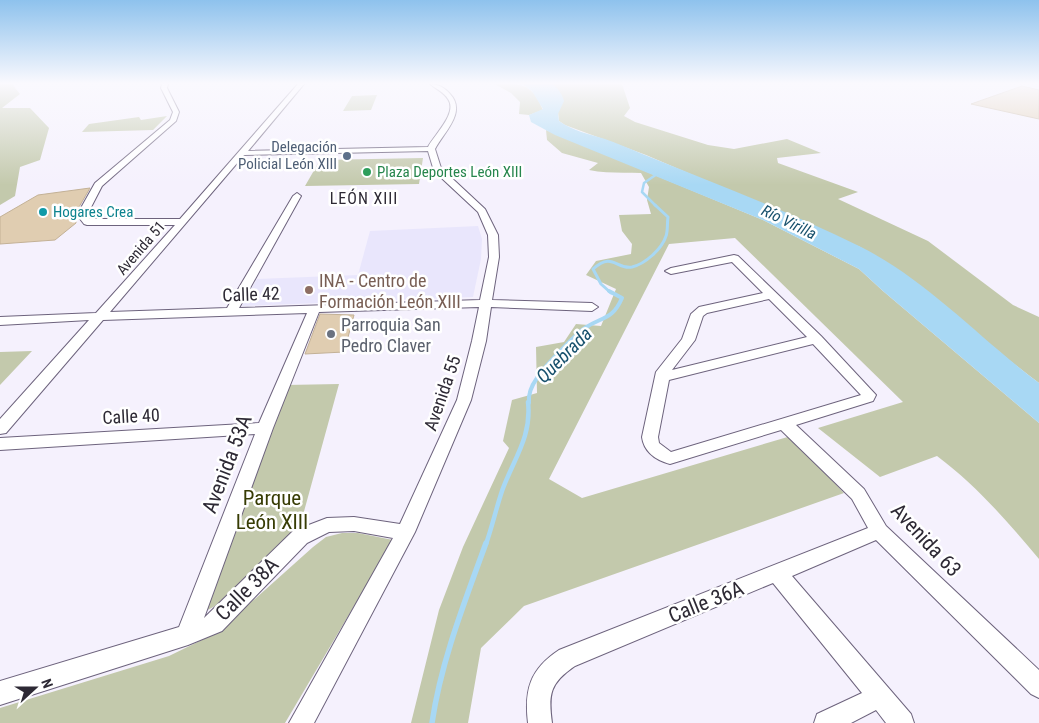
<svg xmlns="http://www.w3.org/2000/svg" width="1039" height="723" viewBox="0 0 1039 723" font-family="'Roboto Condensed',sans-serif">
	<rect width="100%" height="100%" fill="#f5f1fd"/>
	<path fill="#e9e6fc" d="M478 226 482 239 481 259 473 297 242 306 257 279 358 275 370 231Z"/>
	<path fill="#c3c9ac" d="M0 84H12L20 94 2 108H30L49 128 40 160 20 167 15 196 0 205Z
		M495 84C522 84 531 82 543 110L529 115 519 114 520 102 511 93Z
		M552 84H622L630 108 624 116 635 122 708 145 734 149 787 139 821 153 777 158 778 163 858 192 838 199 928 241 1013 305 1039 317V383C978 338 926 284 860 247L646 155 565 125 559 121 555 86Z
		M377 95 371 110 343 111 352 96Z
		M167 116 153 130 82 132 89 124 139 117 141 120Z
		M546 130 763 220 859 269 883 291 1039 423V559C1006 520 978 487 937 456L880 477 818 428 903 402 735 238 669 244 549 479 582 498 791 436 844 493 524 606 481 648 468 723H411L439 610 463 547 509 448 503 441 512 400 537 393 536 347 564 342 576 324 601 326 616 289 586 275 596 261 631 254 632 244 622 231 619 215 651 214 647 200 649 187 641 173C624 172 606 174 589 170L598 163 562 153 547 140Z
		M423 158 419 184 305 186 320 160Z
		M32 351 0 385V352Z
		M339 384 300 526 232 597 202 613 286 385Z
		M342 533H358L393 540 285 723H0V708L169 656 210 636 256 598 313 547 326 537Z"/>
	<path fill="#a8d8f4" d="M522 84H552C558 88 562 94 564 101L558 114 559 121C573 131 589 134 605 139 617 143 628 148 640 153 713 183 788 211 859 246 926 279 979 338 1039 383V423L883 291 859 269 763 220 555 135 531 122 529 115 543 109 532 91Z"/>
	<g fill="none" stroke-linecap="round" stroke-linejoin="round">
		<path stroke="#a8d8f4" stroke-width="2.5" d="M656 206 642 192 644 183 657 174"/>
		<path stroke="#a8d8f4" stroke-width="3" d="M611 293 601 284 593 269C613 251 616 270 632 267 645 264 662 249 666 236 668 231 667 223 668 217L655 205"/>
		<path stroke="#a8d8f4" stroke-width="4" d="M529 403C528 395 532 385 537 378 541 370 577 333 585 328 602 316 612 321 622 298L609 291"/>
		<path stroke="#a8d8f4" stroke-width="4.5" d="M486 544C492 527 496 509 502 491 513 460 532 437 528 402"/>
		<path stroke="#a8d8f4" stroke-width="5.5" d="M432 723C441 661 465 601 486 543"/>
	</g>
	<path fill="#e0cdb1" stroke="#c3b196" d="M1022 86 1039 90V119L971 104Z
		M90 188 75 214 76 223 55 240 0 244V217L38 195Z
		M320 314 354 315 344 352 305 354Z"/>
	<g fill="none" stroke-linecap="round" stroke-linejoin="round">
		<defs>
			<path id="minor" d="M162 84H168L167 88 179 112 176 121 102 186 87 215 90 219H180L298 84H304L248 151 428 147C435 134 458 113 448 99 444 92 436 89 430 84 438 84 445 88 450 94 467 112 444 132 435 149L441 168 485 209 498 235 499 257 492 300 592 303 598 307 592 311 491 307 486 341 471 400 415 532 314 723H289L393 538 354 531 329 532 307 543 222 631 188 645 0 705V681L179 627 255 434 0 450V438L259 423 307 313 103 320 6 433 0 434V419L89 320 0 325V317L96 313 175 225H87L84 224 77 215 95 183 170 120 173 112 161 88ZM428 151 434 171 478 212 488 235 489 257 480 300 239 308 301 196 297 193 293 196 227 308 110 312 244 155ZM479 307 472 341 457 400 400 524 354 517 327 518 293 531 204 618 273 428 319 312Z
				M734 255 738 256 821 336 876 395 873 401 796 425 864 489 886 526 1039 670V698L1031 694 876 540 792 576 911 714 914 723H886L876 710 851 723H814L817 714 862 693 773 583 575 666C550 683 548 694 552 723H528C524 690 530 669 559 650L868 528 852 499 781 430 670 464C656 460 644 452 642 437L656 372 682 339 691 314 699 307 763 293 732 262 671 274 665 271 671 268ZM769 299 807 337 672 370 695 340 703 316 707 313ZM813 344 861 395 671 452 659 443 658 437 669 380Z"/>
		</defs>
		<use href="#minor" stroke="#6d637d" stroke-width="2"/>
		<use href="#minor" fill="#fff" fill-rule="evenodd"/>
	</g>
	<linearGradient id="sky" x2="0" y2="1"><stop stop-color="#8ec2ed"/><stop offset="0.45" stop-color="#faf9fe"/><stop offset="1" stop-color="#faf9fe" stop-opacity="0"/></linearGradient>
	<rect width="1039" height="185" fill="url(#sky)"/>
	<circle fill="#5c6f8a" stroke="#fff" stroke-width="2" cx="347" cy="156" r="5"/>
	<circle fill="#2e9e5b" stroke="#fff" stroke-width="2" cx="367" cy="172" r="5"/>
	<circle fill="#0f9aa8" stroke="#fff" stroke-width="2" cx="43" cy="212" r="5"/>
	<circle fill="#8d6e63" stroke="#fff" stroke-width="2" cx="309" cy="290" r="5"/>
	<circle fill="#6b7280" stroke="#fff" stroke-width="2" cx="331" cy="334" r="5"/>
	<g text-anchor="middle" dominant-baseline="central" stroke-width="5" stroke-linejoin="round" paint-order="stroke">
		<g font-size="15" fill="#4e5e75" stroke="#fff" text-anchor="end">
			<text x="337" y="147">Delegación<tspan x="337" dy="17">Policial León XIII</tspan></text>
		</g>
		<g font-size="15" fill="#27864d" stroke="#fff" text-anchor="start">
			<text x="377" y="172">Plaza Deportes León XIII</text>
		</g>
		<g font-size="15" fill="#0d838f" stroke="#fff" text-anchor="start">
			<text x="53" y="212">Hogares Crea</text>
		</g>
		<g font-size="15" fill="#2d2934" stroke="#fff">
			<text transform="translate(141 248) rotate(-49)">Avenida 51</text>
		</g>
		<g font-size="16" letter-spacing="1" fill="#2d2934" stroke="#fff">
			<text x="364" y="198">LEÓN XIII</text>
		</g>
		<g font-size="16" font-style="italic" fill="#18516d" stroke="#fff">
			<text transform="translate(789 222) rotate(26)">Río Virilla</text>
		</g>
		<g font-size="18" fill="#785e54" stroke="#fff" text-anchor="start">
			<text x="319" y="280">INA - Centro de<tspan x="319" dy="21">Formación León XIII</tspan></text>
		</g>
		<g font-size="18" fill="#2d2934" stroke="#fff">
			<text transform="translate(251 294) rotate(-2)">Calle 42</text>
			<text transform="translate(442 393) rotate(-71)">Avenida 55</text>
			<text transform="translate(131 416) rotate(-3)">Calle 40</text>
		</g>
		<g font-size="18" fill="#5b616d" stroke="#fff" text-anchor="start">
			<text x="341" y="324">Parroquia San<tspan x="341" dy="21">Pedro Claver</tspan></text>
		</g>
		<g font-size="19" font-style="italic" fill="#18516d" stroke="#fff">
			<text transform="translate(564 355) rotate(-45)">Quebrada</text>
		</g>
		<g font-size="21" fill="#2d2934" stroke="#fff">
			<text transform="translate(227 464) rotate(-69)">Avenida 53A</text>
			<text transform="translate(926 540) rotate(47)">Avenida 63</text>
			<text transform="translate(247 589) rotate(-45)">Calle 38A</text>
			<text transform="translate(706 602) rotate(-22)">Calle 36A</text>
		</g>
		<g font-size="21" fill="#373c04" stroke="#fff">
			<text x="272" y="498">Parque<tspan x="272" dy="24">León XIII</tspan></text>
		</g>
	</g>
	<g transform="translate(35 688) rotate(69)" stroke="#ffffff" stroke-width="4" paint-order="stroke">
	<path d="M0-4L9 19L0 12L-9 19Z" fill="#2d2934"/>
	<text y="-8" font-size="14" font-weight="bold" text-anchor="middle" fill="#2d2934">N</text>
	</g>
</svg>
